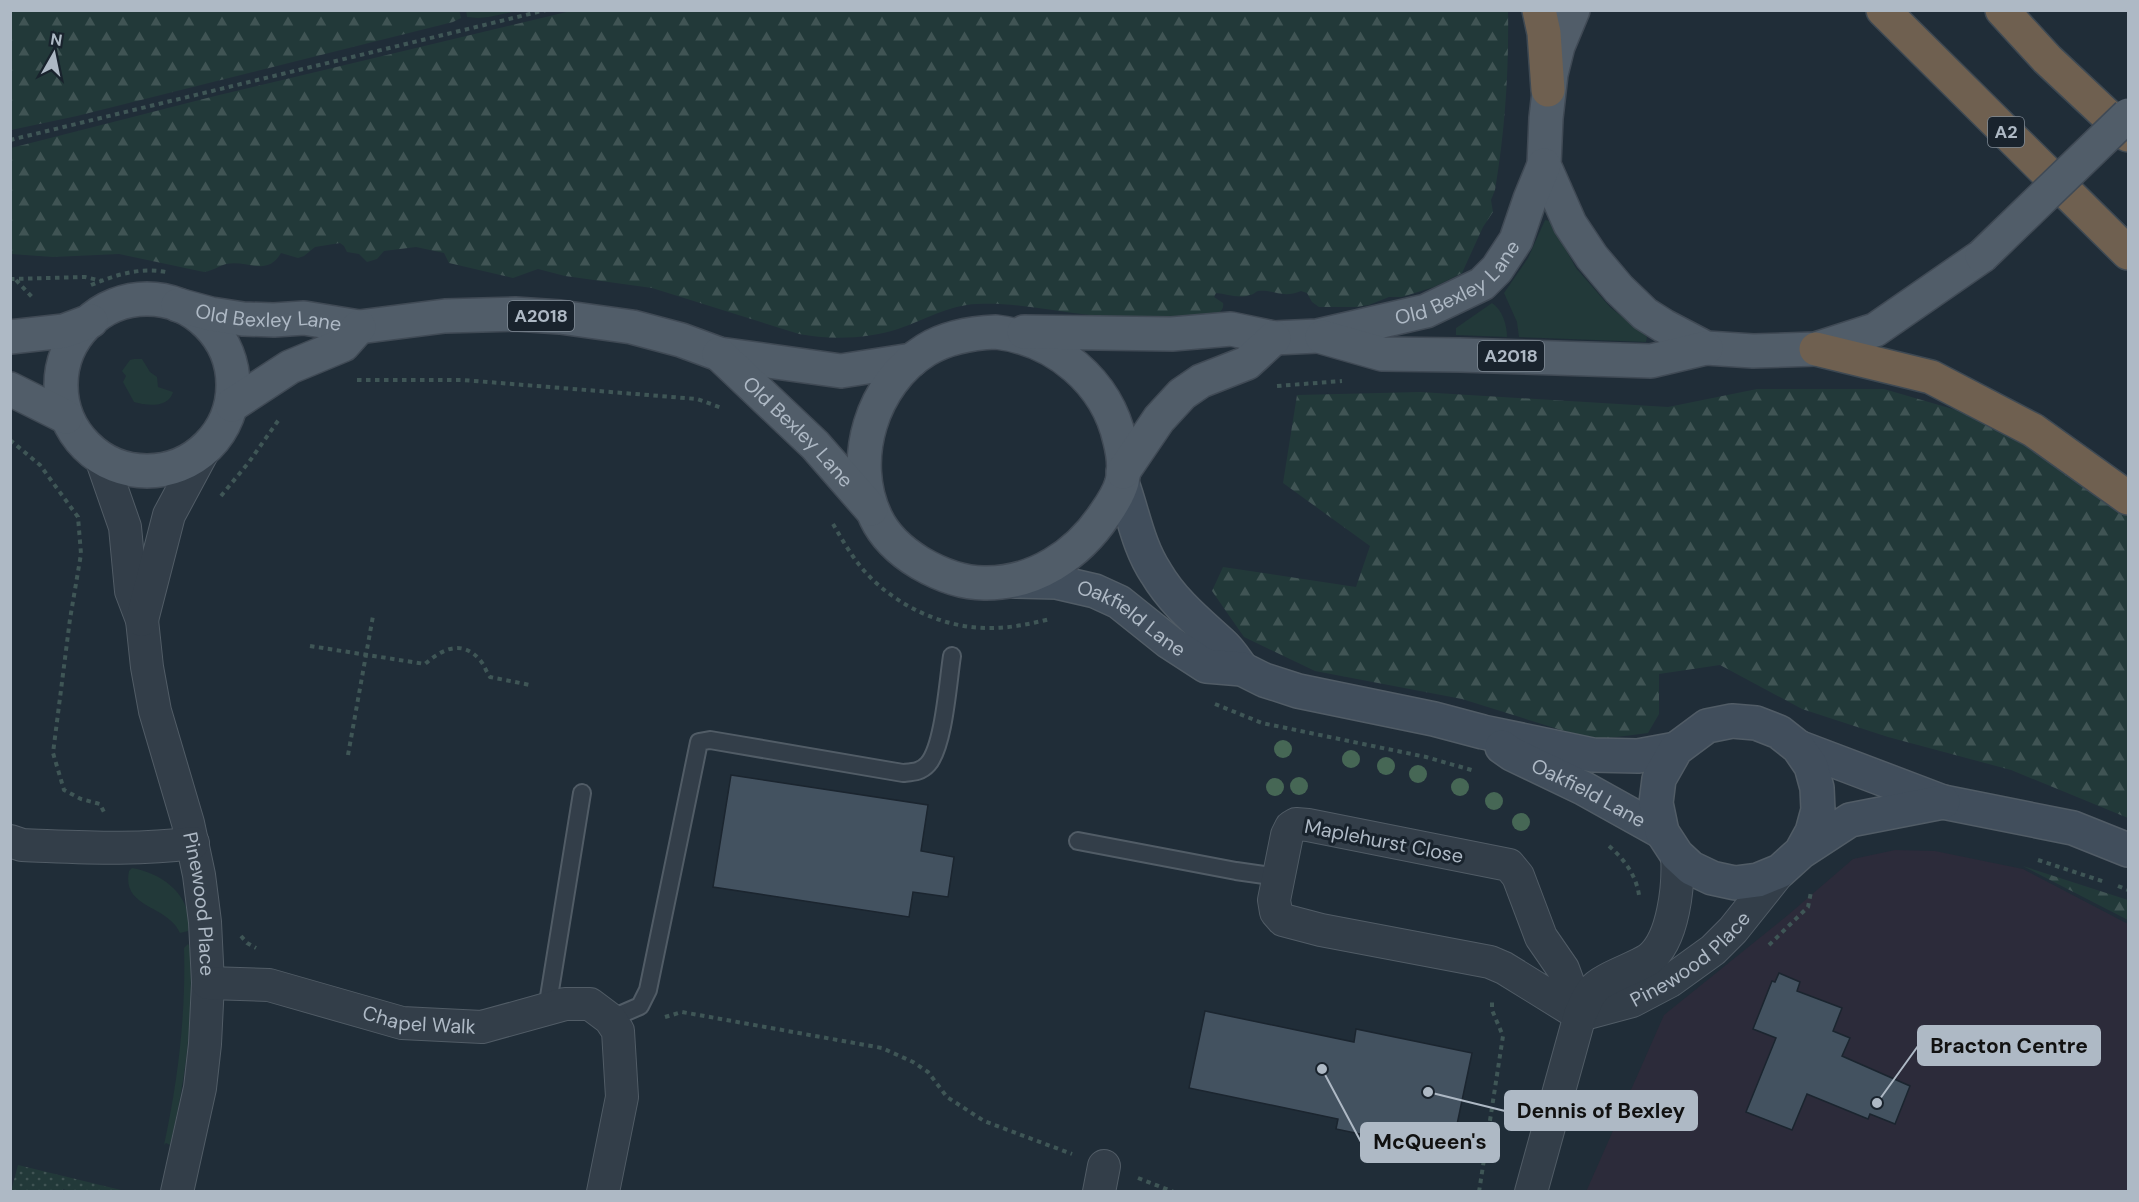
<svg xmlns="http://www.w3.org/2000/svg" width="2139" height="1202" viewBox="0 0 2139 1202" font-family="'DM Sans',sans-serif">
	<defs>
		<pattern id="forest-firs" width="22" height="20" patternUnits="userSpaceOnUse" patternTransform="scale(1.5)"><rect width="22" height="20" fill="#223939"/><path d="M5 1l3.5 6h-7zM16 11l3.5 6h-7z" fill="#405454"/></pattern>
		<pattern id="park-dots" width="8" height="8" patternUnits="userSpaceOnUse" patternTransform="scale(1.5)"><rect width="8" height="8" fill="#223939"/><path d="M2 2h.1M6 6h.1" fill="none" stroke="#405454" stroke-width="1.8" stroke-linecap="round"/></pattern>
	</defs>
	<rect width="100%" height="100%" fill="#202d38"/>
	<path fill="#2c2b3a" d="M1895 850 1935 851 2023 869 2128 924V1191L1586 1192 1664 1015 1788 915 1853 859Z"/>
	<path fill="#223939" d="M466 11V10L517 11 489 17 478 18 467 17Z
		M1545 220 1550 221 1576 268 1610 307 1645 335 1647 337 1646 342 1519 337 1517 322 1504 293 1528 258Z
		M1492 303C1502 309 1507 325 1507 337L1456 335V328Z
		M134 359H142L150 372 157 377 158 387 173 392C169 408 147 406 134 402L123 382 126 376 122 371 130 360Z
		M132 868C162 873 194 896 188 931L180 933C178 930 177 927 175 925 159 905 122 905 129 871Z
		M188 944 190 947C194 1014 186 1080 170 1145L166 1143 164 1145C178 1081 186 1014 184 948Z"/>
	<path fill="url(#forest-firs)" d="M11 10H459L461 18 453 22 77 116 11 130Z
		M575 10 1508 11C1509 71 1505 131 1495 190L1491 200 1493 212 1483 227 1462 273 1434 287 1402 297H1389L1369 305 1356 307H1319L1312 302 1307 293 1301 291C1282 299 1273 289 1258 291 1255 292 1253 295 1250 295 1238 299 1227 294 1216 293L1214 297 1223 303C1224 307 1222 311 1218 313 1176 317 1132 319 1090 315 1052 311 1015 302 977 304 949 305 924 320 898 329 869 339 829 340 799 334L652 288 565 276 538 269 513 278 449 263 444 253 416 247 384 251 377 259 367 262 359 254 347 252 344 246 340 243 315 247 304 256 298 258 281 253C267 277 249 260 226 264 218 266 213 271 204 272L119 254 53 257 11 254V148L215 96Z
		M1757 389H1884L1963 412 2039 449 2128 516V818L2011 770 1888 737 1802 709 1720 665 1659 674V714L1648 733 1593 740 1462 699 1315 671 1244 637 1212 591 1223 567 1356 587 1370 546 1283 483 1297 395 1420 392 1668 407Z
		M2023 866 2128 900V920Z"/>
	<path fill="url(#park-dots)" d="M18 1165 125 1191 71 1192 63 1189 62 1192 11 1191Z"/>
	<path fill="#435260" stroke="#1b252f" stroke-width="1.5" d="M731 775 928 805 921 851 954 857 948 897 913 892 909 917 713 887Z
		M1779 973 1800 982 1797 991 1842 1008 1833 1031 1850 1038 1842 1056 1910 1086 1895 1124 1870 1114 1868 1119 1807 1094 1792 1130 1746 1112 1776 1038 1753 1029 1772 981 1775 982Z
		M1205 1011 1354 1042 1356 1029 1472 1053 1451 1153 1336 1129 1338 1119 1189 1088Z"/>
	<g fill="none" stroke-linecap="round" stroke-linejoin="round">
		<defs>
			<path id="lane" d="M1078 841 1236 871 1278 877
				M547 1009 582 793
				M610 1019 640 1006 648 990 699 742 710 740 903 773C913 772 921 772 928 764 944 746 948 681 952 656"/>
			<g id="street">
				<path id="s1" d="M102 461 125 527 131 591 142 620 147 667 155 711 188 823 199 875 205 922 208 983 205 1044 200 1088 177 1192"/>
				<path d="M142 620 169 515 205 448"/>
				<path d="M1296 824 1308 825 1509 865 1518 876 1541 937 1563 969 1580 1015 1504 968 1490 962 1321 930 1283 920 1276 912 1274 900 1287 835 1291 827Z"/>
				<path d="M10 841 22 845C79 847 136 851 193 843"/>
				<path id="s2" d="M208 983 269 985 402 1023 482 1027 565 1004H590L610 1019 618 1031 622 1097 603 1192"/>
				<path id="s3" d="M1580 1015 1632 1001 1670 981 1713 950 1733 930 1780 871"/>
				<path d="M1099 1192 1104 1166"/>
				<path d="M1531 1192 1580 1015C1584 1007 1587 997 1593 990 1601 979 1636 968 1649 959 1674 940 1679 884 1677 855"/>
			</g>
			<g id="secondary">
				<path d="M1122 483C1133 513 1138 546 1156 573 1173 602 1198 622 1222 644 1230 651 1236 661 1242 669"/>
				<path id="s4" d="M1013 581 1056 582 1095 591 1119 602 1169 642 1206 666 1242 669 1264 680 1298 691 1434 719 1483 732 1593 755 1638 756 1676 749"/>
				<path id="s5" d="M1502 747 1512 754 1583 788 1662 832"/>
				<path d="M1798 747 1943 802 2073 828 2128 850"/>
				<path d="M1801 852 1812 832 1818 810 1817 788 1811 766 1798 747 1779 732 1756 723 1732 721 1707 726 1676 749 1659 779 1656 803 1662 832 1677 855 1691 868 1712 878 1735 883 1758 880 1780 871 1801 852 1850 820 1943 802"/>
			</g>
			<g id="primary">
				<path d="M1573 10 1558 46 1551 74 1546 118 1544 165 1570 224 1592 257 1619 289 1645 314 1664 326 1706 348 1753 351 1816 349 1875 330 1982 256"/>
				<circle cx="147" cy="385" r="86"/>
				<path id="s6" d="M178 305 211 314 243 319 274 320 304 318 359 327 445 316 515 314 560 317 632 327 681 340 719 354 841 371 912 360"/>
				<path d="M996 332C1055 339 1107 381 1120 441 1123 453 1125 470 1122 482 1119 493 1112 504 1105 514 1078 555 1034 584 984 583 962 583 939 574 920 563 902 552 885 537 876 518 848 460 872 383 926 350 947 337 972 333 996 332Z"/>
				<path id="s7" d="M1024 332 1172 334 1231 329 1274 338 1317 336 1426 311 1482 284 1497 269 1516 240 1530 199 1544 165"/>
				<path d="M10 337 64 331 91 321"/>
				<path d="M1322 337 1382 354 1460 355 1651 361 1706 348"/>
				<path id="s8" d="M719 354 815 445 871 509"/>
				<path d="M10 389 66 417"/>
				<path d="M232 405 290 367 343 345 359 327"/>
				<path d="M1123 472 1159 419 1182 394 1201 381 1247 363 1274 338"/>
			</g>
			<path id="highway" d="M1539 10 1544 33 1548 90
				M1883 10 2128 253
				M2002 10 2047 59 2128 135
				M1816 349 1931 377 2033 430 2128 498"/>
		</defs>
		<use href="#lane" stroke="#515c66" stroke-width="20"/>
		<use href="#street" stroke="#515c66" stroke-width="34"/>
		<use href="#secondary" stroke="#515c66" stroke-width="36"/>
		<use href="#primary" stroke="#404a55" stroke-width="36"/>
		<use href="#highway" stroke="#3e4953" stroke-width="36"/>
		<path stroke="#3f5656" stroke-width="4" stroke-dasharray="4.5 4.5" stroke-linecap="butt" d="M10 140 546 10
			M10 279 85 277 102 281
			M16 280 33 298
			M91 285C115 275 140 267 166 272
			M357 380H463L697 399 722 408
			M1277 386 1342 381
			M10 440 40 465 78 517 81 554 70 619 53 753 64 790 81 799 100 804 105 814
			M221 496 249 462 280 418
			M833 524C843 541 853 559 867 574 897 606 945 629 991 628 1011 628 1030 624 1050 619
			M310 646 425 664C442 649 462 639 480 660 485 666 486 672 490 677L530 685
			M1215 704 1262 723 1426 757 1475 771
			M348 755 373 616
			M1609 846C1624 859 1636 875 1639 895
			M2038 860 2105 882
			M2118 886 2128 890
			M241 936 247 943 256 948
			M1769 945 1808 907 1811 892
			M665 1017 682 1012 882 1048 913 1062 928 1072 947 1097 984 1121 1072 1154
			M1138 1178 1174 1192
			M1479 1192 1503 1036 1492 1010V1002"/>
		<use href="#lane" stroke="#333e49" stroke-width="16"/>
		<use href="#street" stroke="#333e49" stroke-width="32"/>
		<use href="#secondary" stroke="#414e5c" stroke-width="33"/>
		<use href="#primary" stroke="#515d69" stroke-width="33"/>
		<use href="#highway" stroke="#6f6050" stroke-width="33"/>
		<defs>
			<path id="primary-bridge" d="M1982 256 2128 115"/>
		</defs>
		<use href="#primary-bridge" stroke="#404a55" stroke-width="36" stroke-linecap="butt"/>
		<use href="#primary-bridge" stroke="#515d69" stroke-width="33"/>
	</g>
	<g fill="#466755">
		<circle cx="1283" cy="749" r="9"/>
		<circle cx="1351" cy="759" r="9"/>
		<circle cx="1386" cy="766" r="9"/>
		<circle cx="1418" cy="774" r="9"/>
		<circle cx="1299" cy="786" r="9"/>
		<circle cx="1275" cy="787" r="9"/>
		<circle cx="1460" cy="787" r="9"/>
		<circle cx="1494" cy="801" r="9"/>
		<circle cx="1521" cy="822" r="9"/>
	</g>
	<g text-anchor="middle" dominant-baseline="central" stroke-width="6" stroke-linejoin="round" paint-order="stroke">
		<g fill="#19232d" stroke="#818c97" stroke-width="1.5">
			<rect x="1988" y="117" width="36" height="30" rx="4.5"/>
			<rect x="508" y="301" width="66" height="30" rx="4.5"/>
			<rect x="1478" y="341" width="66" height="30" rx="4.5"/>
		</g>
		<g font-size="18" font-weight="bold" fill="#aeb9c5">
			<text x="2006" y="132">A2</text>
			<text x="541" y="316">A2018</text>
			<text x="1511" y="356">A2018</text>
		</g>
		<g font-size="20" fill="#aeb9c5" stroke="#19232d">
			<text stroke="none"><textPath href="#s7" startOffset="448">Old Bexley Lane</textPath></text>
			<text stroke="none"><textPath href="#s6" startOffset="92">Old Bexley Lane</textPath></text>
			<text stroke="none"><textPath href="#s8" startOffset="111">Old Bexley Lane</textPath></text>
			<text stroke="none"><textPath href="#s4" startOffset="128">Oakfield Lane</textPath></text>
			<text stroke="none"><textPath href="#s5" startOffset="98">Oakfield Lane</textPath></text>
			<text transform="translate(1384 841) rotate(11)">Maplehurst Close</text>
			<text stroke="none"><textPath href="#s1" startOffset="456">Pinewood Place</textPath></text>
			<text stroke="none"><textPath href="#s3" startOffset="126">Pinewood Place</textPath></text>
			<text stroke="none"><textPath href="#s2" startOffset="216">Chapel Walk</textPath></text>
		</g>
	</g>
	<path fill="none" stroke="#aeb9c5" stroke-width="2" d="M1877 1103L1918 1046M1428 1092L1505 1111M1322 1069L1361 1142"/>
	<g fill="#aeb9c5" stroke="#19232d" stroke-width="2">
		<circle cx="1877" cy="1103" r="6"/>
		<circle cx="1428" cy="1092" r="6"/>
		<circle cx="1322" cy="1069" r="6"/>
	</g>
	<g fill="#aeb9c5" stroke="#aeb9c5" stroke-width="2">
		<rect x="1918" y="1026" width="182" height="39" rx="6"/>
		<rect x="1505" y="1091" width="192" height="39" rx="6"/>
		<rect x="1361" y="1123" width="138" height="39" rx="6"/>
	</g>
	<g font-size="21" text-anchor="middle" font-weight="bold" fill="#111">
		<text x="2009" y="1053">Bracton Centre</text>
		<text x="1601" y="1118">Dennis of Bexley</text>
		<text x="1430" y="1149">McQueen's</text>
	</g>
	<rect width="2139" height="1202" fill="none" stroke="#aeb9c5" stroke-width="24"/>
	<g transform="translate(54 54) rotate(9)" stroke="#19232d" stroke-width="4.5" paint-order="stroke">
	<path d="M0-4.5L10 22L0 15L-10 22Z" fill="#aeb9c5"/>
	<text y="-9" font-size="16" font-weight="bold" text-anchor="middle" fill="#aeb9c5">N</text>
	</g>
</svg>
